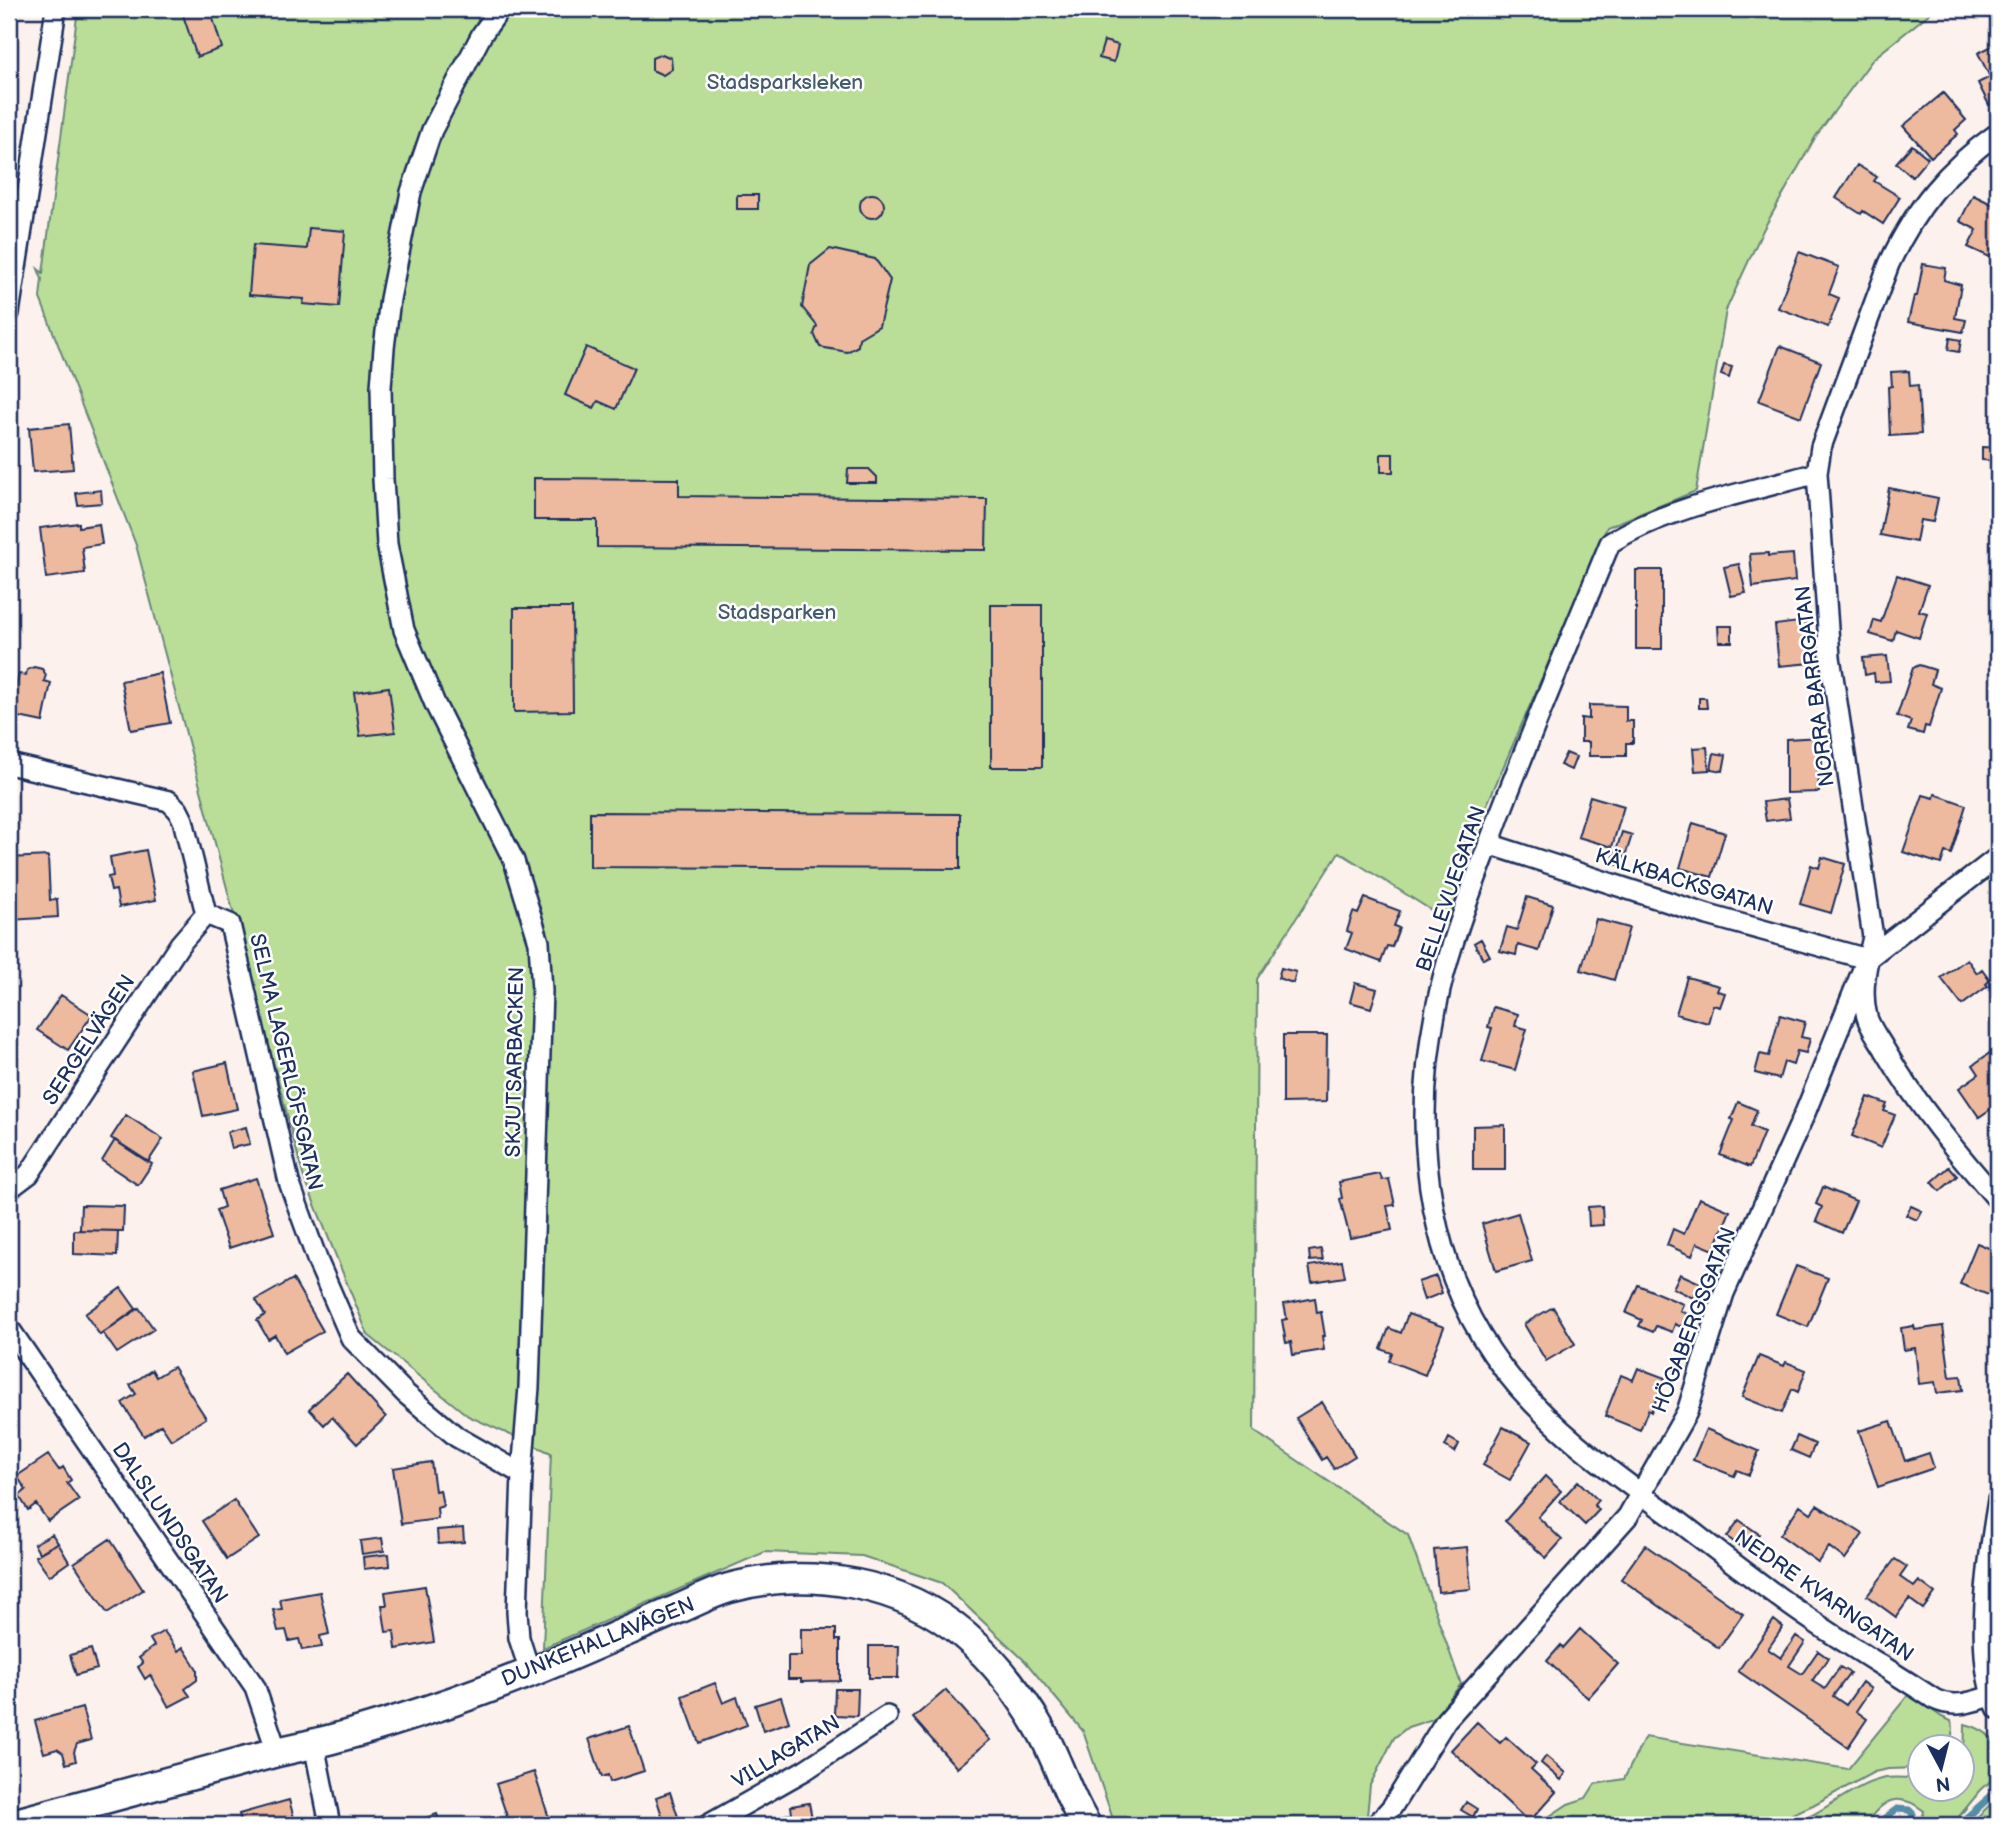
<svg xmlns="http://www.w3.org/2000/svg" width="2007" height="1834" viewBox="0 0 2007 1834" font-family="'Balsamiq Sans',sans-serif">
	<rect width="100%" height="100%" fill="#fcf1ec"/>
	<filter id="ink" filterUnits="userSpaceOnUse"><feTurbulence type="fractalNoise" baseFrequency=".0143" numOctaves="2"/><feDisplacementMap in="SourceGraphic" scale="14" xChannelSelector="R" yChannelSelector="G"/><feConvolveMatrix kernelMatrix="1 2 1 2 8 2 1 2 1" color-interpolation-filters="sRGB"/></filter>
	<g filter="url(#ink)">
		<path fill="#bade98" stroke="#6a867b" stroke-width="2" d="M78 9H1935L1873 59 1816 136 1763 230 1726 310 1696 491 1607 527 1470 844 1450 922 1339 852 1257 979 1254 1431 1408 1535 1461 1684 1433 1719 1408 1727 1394 1738 1370 1785 1367 1816 1352 1825H1115L1083 1731 1025 1661 942 1583 862 1556 765 1552 543 1648 551 1453 468 1416 368 1335 303 1175 136 545 40 298 42 279 38 269 43 273Z
			M1909 1694 1942 1717 1951 1721 1953 1728 1950 1746H1920L1919 1768 1888 1769 1874 1772 1813 1805 1788 1816 1751 1825H1543L1547 1818 1568 1804 1586 1798 1595 1784 1624 1779 1645 1737 1848 1769Z
			M1965 1724C1996 1732 1998 1746 1998 1774L1980 1791 1952 1825H1921L1924 1811C1898 1790 1882 1800 1865 1825H1789C1822 1815 1849 1787 1881 1779 1894 1776 1907 1778 1919 1779L1920 1788H1962C1962 1766 1965 1746 1965 1724Z
			M1998 1797V1825H1969Z"/>
		<g fill="none" stroke-linecap="round" stroke-linejoin="round">
			<path stroke="#558ca6" stroke-width="7" d="M1875 1825 1897 1809 1909 1810 1913 1814 1912 1825
				M1958 1825 1998 1790"/>
		</g>
		<path fill="#eeba9f" stroke="#1b2f5e" stroke-width="2" d="M181 9H210L222 48 197 57Z
			M1135 9H1151L1150 15 1135 11Z
			M1104 41 1118 45 1114 62 1099 58Z
			M1998 43V82L1994 84 1998 93V100L1989 105 1978 83 1990 77 1978 53Z
			M662 54 671 58 672 69 663 75 652 70V58Z
			M1943 93 1966 120 1955 130 1958 134 1931 157 1903 126Z
			M1912 145 1928 158 1912 177 1896 163Z
			M1857 165 1877 177 1874 181 1900 197 1883 224 1863 211 1861 214 1836 198Z
			M860 206a12 12 0 1 1 24 0a12 12 0 1 1-24 0Z
			M737 195H758V209H737Z
			M1973 195 1998 207V250L1994 259 1968 247 1977 230 1960 221Z
			M309 228 345 231 339 307 303 304 304 299 249 295 253 245 307 249Z
			M830 249 875 259 890 280 879 326 859 338 858 346 847 352 820 347 814 334 817 326 802 307 810 265Z
			M1799 252 1839 267 1829 294 1839 298 1828 327 1778 308Z
			M1923 264 1946 268 1944 280 1961 285 1955 318 1966 320 1963 332 1908 322 1914 296H1917Z
			M1950 338 1961 340 1959 352 1948 350Z
			M1780 346 1821 362 1801 417 1759 401Z
			M586 347 634 368 616 409 598 401 594 408 565 395Z
			M1724 365 1732 367 1729 378 1721 375Z
			M1909 371 1910 386 1918 385 1921 434 1890 436 1888 387 1892 386 1891 372Z
			M69 424 73 469 33 472 29 428Z
			M1982 447 1998 448V461L1982 460Z
			M1381 454H1393V472H1381Z
			M848 469H869L877 477V483H847Z
			M534 478 679 479V496L987 499 986 550 597 547V520H534Z
			M1889 488 1938 498 1933 522 1920 520 1916 542 1880 535Z
			M101 490 102 503 78 505 76 493Z
			M79 523V527L99 524 102 544 82 547 85 573 46 578 40 528Z
			M1768 553V556L1793 554 1795 581 1753 587 1750 554Z
			M1739 564 1746 593 1731 596 1724 567Z
			M1636 570H1662V649H1636Z
			M1897 575 1928 585 1919 611 1927 613 1919 638 1896 630 1893 641 1870 634 1874 620 1881 622Z
			M991 605H1042V767H991Z
			M514 608H572L573 711 514 712Z
			M1806 621 1811 663 1779 666 1775 625Z
			M1718 626H1732V642H1719Z
			M1887 656 1890 681 1875 682 1874 673 1865 675 1863 658Z
			M1919 665 1935 670 1931 684 1941 688 1929 727 1925 726 1923 734 1908 730 1911 721 1897 716 1913 668Z
			M34 667 42 669 46 675 44 681 51 683 43 722 9 715 19 674 26 675 27 670Z
			M160 673 170 723 131 730 121 681Z
			M389 687 395 732 360 736 354 692Z
			M1699 698H1706L1707 708H1699Z
			M1589 705 1626 706V721H1633V743H1626V756H1589V742H1581V718L1589 719Z
			M1821 737 1822 765H1818L1819 792 1786 793V739Z
			M1707 747 1709 770 1695 771 1693 748Z
			M1566 753 1576 757 1571 770 1560 765Z
			M1714 753 1726 755 1723 771 1711 769Z
			M1935 794 1966 805 1951 854 1945 852 1941 864 1903 852 1923 795 1934 798Z
			M1590 796 1624 806 1612 847 1578 837Z
			M1787 799 1790 818 1766 821 1763 802Z
			M590 812 960 814V869L590 867Z
			M1693 823 1725 833 1712 877 1680 868Z
			M1622 832 1632 835 1622 866 1612 863Z
			M146 850 156 900 119 907 116 890 111 891 108 877 113 876 110 857Z
			M48 856 50 900 57 899 58 917 10 920 9 858Z
			M1822 857 1845 864 1831 913 1800 904 1811 865 1819 868Z
			M1527 897 1553 905 1539 951 1518 945 1516 955 1500 951 1507 927 1517 930Z
			M1365 898 1400 911 1394 926 1399 928 1392 947 1387 946 1381 962 1346 949 1352 933 1347 931 1353 912 1358 914Z
			M1596 919 1629 928 1614 980 1581 970Z
			M1481 939 1490 956 1483 959 1474 943Z
			M1967 959 1977 973 1982 969 1990 980 1986 984 1988 986 1962 1005 1941 978Z
			M1281 968 1296 972 1293 983 1278 978Z
			M1687 977 1719 986 1717 991 1725 993 1720 1007 1713 1005 1708 1023 1676 1014Z
			M1355 983 1377 989 1371 1008 1350 1002Z
			M61 995 92 1015 68 1050 37 1030Z
			M1493 1007 1518 1014 1515 1026 1527 1029 1515 1070 1482 1061 1492 1028 1488 1027Z
			M1780 1015 1805 1022 1801 1037 1810 1039 1806 1053 1797 1051 1793 1065 1784 1062 1779 1079 1755 1073 1760 1054 1769 1056Z
			M1283 1035H1327L1326 1102 1283 1103Z
			M1991 1052 1995 1059 1998 1057V1104L1979 1117 1959 1088 1979 1074 1973 1065Z
			M227 1063 237 1109 203 1116 193 1071Z
			M1868 1097 1887 1104 1884 1111 1895 1115 1881 1148 1852 1136Z
			M1738 1102 1757 1110 1751 1126 1764 1132 1750 1167 1720 1155 1734 1120 1731 1119Z
			M126 1115 163 1139 148 1162 111 1138Z
			M1505 1125V1170H1473V1126Z
			M246 1127 250 1144 231 1148 227 1132Z
			M115 1140 152 1164 138 1185 102 1161Z
			M1949 1167 1957 1176 1940 1191 1932 1182Z
			M1380 1174 1382 1180 1389 1179 1395 1205 1387 1206 1392 1230 1350 1238 1340 1199 1342 1198 1339 1182Z
			M256 1178 274 1233 229 1248 216 1210 224 1207 219 1190Z
			M1823 1187 1856 1201 1842 1233 1816 1221 1822 1207 1816 1204Z
			M1699 1198 1730 1211 1714 1250 1697 1243 1692 1256 1667 1245 1673 1229 1684 1234Z
			M81 1205 124 1206 123 1231 80 1230Z
			M1602 1206 1603 1225 1589 1226 1588 1207Z
			M1911 1206 1922 1211 1917 1220 1906 1215Z
			M1518 1213 1532 1261 1496 1271 1482 1224Z
			M74 1230 118 1231 117 1256 74 1254Z
			M1977 1243 1998 1252V1279L1991 1296 1960 1284Z
			M1321 1249 1323 1260 1310 1261 1309 1251Z
			M1342 1261 1345 1277 1312 1282 1309 1266Z
			M1796 1266 1828 1278 1808 1327 1776 1314Z
			M1680 1274 1700 1283 1693 1298 1673 1288Z
			M1436 1276 1442 1293 1424 1300 1418 1282Z
			M293 1279 323 1331 284 1353 275 1335 268 1339 257 1320 265 1315 256 1300Z
			M1638 1285 1683 1304 1680 1311 1687 1314 1681 1327 1675 1324 1672 1332 1656 1326 1653 1332 1639 1326 1642 1320 1626 1313Z
			M121 1288 136 1309 100 1335 85 1314Z
			M1315 1298 1317 1313 1321 1312 1325 1336H1322L1324 1350 1293 1355 1291 1342 1286 1343 1282 1320 1287 1319 1284 1304Z
			M1553 1307 1575 1344 1546 1361 1524 1324Z
			M139 1308 154 1329 117 1353 103 1333Z
			M1408 1314 1444 1327 1425 1375 1389 1361 1392 1353 1381 1349 1389 1328 1401 1333Z
			M1914 1326 1915 1330 1943 1326 1950 1377 1961 1376 1963 1390 1937 1393 1935 1382 1919 1384 1915 1348 1904 1350 1901 1328Z
			M1759 1356 1784 1366 1786 1362 1806 1370 1798 1392 1792 1389 1782 1413 1742 1397Z
			M173 1367 206 1418 171 1440 161 1425 144 1436 122 1403 136 1394 130 1385 152 1370 156 1377Z
			M1638 1368 1665 1378 1651 1412 1648 1410 1640 1430 1605 1416 1621 1375 1633 1380Z
			M347 1374 386 1417 357 1444 332 1417 324 1425 309 1409Z
			M1322 1402 1355 1456 1334 1469 1326 1457 1322 1460 1296 1418Z
			M1891 1421 1905 1461 1929 1453 1934 1468 1878 1487 1859 1431Z
			M1503 1427 1531 1442 1510 1480 1483 1465Z
			M1706 1429 1759 1451 1749 1475 1737 1470 1734 1476 1693 1460Z
			M1797 1436 1815 1444 1809 1458 1791 1450Z
			M1449 1438 1459 1444 1455 1452 1445 1446Z
			M48 1455 59 1470 63 1467 71 1480 67 1483 79 1500 48 1521 36 1504 28 1510 19 1496 26 1490 17 1476Z
			M431 1462 435 1491 440 1490 443 1506 437 1508 438 1519 401 1524 393 1468Z
			M1545 1476 1561 1491 1538 1517 1562 1540 1546 1558 1505 1521Z
			M1578 1481 1598 1500 1594 1505 1599 1510 1585 1525 1560 1501Z
			M234 1500 259 1538 227 1559 202 1521Z
			M1800 1505 1811 1513 1817 1505 1863 1534 1845 1559 1829 1547 1818 1562 1780 1535Z
			M1739 1520 1759 1534 1747 1551 1727 1537Z
			M463 1528 464 1542 438 1544 437 1530Z
			M52 1534 58 1543 39 1553 34 1544Z
			M382 1538 384 1551 362 1554 360 1541Z
			M110 1539 143 1590 107 1613 74 1563Z
			M58 1543 69 1562 49 1576 35 1556Z
			M1645 1545 1743 1614 1719 1648 1621 1579Z
			M1467 1547 1471 1589 1438 1592 1434 1550Z
			M389 1554 390 1566 364 1569 363 1557Z
			M1895 1559 1907 1567 1900 1577 1914 1587 1919 1581 1935 1593 1923 1609 1909 1599 1896 1617 1867 1596Z
			M425 1586 434 1642 396 1649 394 1631 386 1632 382 1605H387L385 1592Z
			M320 1592 329 1634 320 1636 322 1647 302 1650 299 1639 289 1641 286 1630 278 1631 273 1610 282 1609 280 1599Z
			M1774 1620 1783 1627 1768 1649 1781 1658 1796 1636 1805 1642 1789 1666 1802 1674 1818 1651 1828 1658 1812 1681 1825 1689 1840 1667 1850 1673 1833 1696 1846 1705 1862 1682 1871 1689 1856 1711 1867 1719 1848 1747 1738 1671Z
			M801 1629H836V1640H840V1681L801 1682V1679H788V1656H801Z
			M1580 1629 1618 1664 1588 1698 1547 1661 1561 1645 1563 1648Z
			M164 1631 178 1651 183 1647 197 1669V1680L185 1689 190 1696 169 1707 150 1675 145 1679 138 1667 143 1663 139 1658 154 1646 150 1639Z
			M869 1646H899L898 1678H869Z
			M91 1649 97 1669 76 1675 70 1655Z
			M715 1683 723 1703 737 1697 747 1725 699 1743 682 1696Z
			M835 1689H858L857 1716 834 1715Z
			M946 1690 990 1740 957 1768 913 1718Z
			M781 1697 789 1722 763 1731 755 1705Z
			M82 1708 91 1740 77 1744 74 1752 76 1761 66 1764 63 1753 57 1749 44 1753 35 1721Z
			M1477 1722 1500 1743 1506 1737 1536 1764 1531 1769 1556 1792 1529 1822 1451 1750Z
			M629 1726 644 1771 610 1782 608 1775 602 1777 589 1739Z
			M1546 1756 1566 1773 1561 1780 1541 1763Z
			M534 1772 549 1818 527 1825H510L496 1784Z
			M670 1792 679 1820 665 1825 656 1797Z
			M289 1800 296 1825H242L239 1814Z
			M1466 1802 1477 1809 1473 1817 1461 1810Z
			M809 1803 813 1823 831 1819 832 1825H785L783 1815 792 1814 791 1806Z
			M437 1814 441 1825H405Z"/>
		<g fill="none" stroke-linecap="round" stroke-linejoin="round">
			<defs>
				<path id="street" d="M500 9 482 34 432 130 411 192 390 299 384 348 381 387 383 479 387 544 404 630 435 704 514 861 539 942 542 991 529 1387 522 1474 517 1612 519 1638 530 1672
					M1998 133C1946 170 1916 207 1889 264L1821 447 1817 473 1830 657 1873 937C1867 962 1860 991 1867 1017 1870 1028 1879 1039 1885 1050 1917 1105 1957 1153 1998 1200
					M9 313 56 9
					M1817 473C1753 491 1666 507 1610 543 1573 633 1535 723 1500 814 1479 872 1454 930 1440 990 1407 1134 1425 1293 1533 1403 1575 1447 1628 1484 1677 1520 1715 1549 1752 1578 1791 1606 1837 1639 1887 1668 1934 1699 1955 1709 1971 1702 1991 1696
					M9 764 169 801 178 810 183 820 206 914
					M1489 844 1708 915 1867 959
					M206 914 230 924 289 1182 318 1262 351 1338 406 1394 457 1437 522 1474
					M9 1189 29 1174 180 944 206 914
					M9 1328 255 1687 277 1752
					M1998 1500C1989 1554 1972 1661 1998 1709
					M314 1744 330 1825
					M708 1825 805 1770 887 1716
					M1376 1825 1392 1807 1446 1720 1628 1516 1687 1412 1724 1293 1805 1113 1867 959 1998 857"/>
				<path id="secondary" d="M9 1825 277 1752C360 1735 450 1704 529 1673 579 1653 627 1631 676 1610 693 1603 711 1593 729 1588 808 1566 902 1582 964 1635 996 1662 1023 1698 1043 1734 1059 1764 1068 1797 1086 1825"/>
			</defs>
			<use href="#street" stroke="#1b2f5e" stroke-width="24"/>
			<use href="#secondary" stroke="#1b2f5e" stroke-width="33"/>
			<use href="#street" stroke="#fff" stroke-width="19"/>
			<use href="#secondary" stroke="#fff" stroke-width="28"/>
		</g>
	</g>
	<g text-anchor="middle" dominant-baseline="central" stroke-width="5" stroke-linejoin="round" paint-order="stroke">
		<g font-size="21" fill="#435b6c" stroke="#fff">
			<text x="785" y="82">Stadsparksleken</text>
			<text x="777" y="612">Stadsparken</text>
		</g>
		<g font-size="21" fill="#1b2f5e" stroke="#fff">
			<text transform="translate(1815 686) rotate(-97)">NORRA BARRGATAN</text>
			<text transform="translate(1684 882) rotate(17)">KÄLKBACKSGATAN</text>
			<text transform="translate(1451 889) rotate(-71)">BELLEVUEGATAN</text>
			<text transform="translate(89 1040) rotate(-57)">SERGELVÄGEN</text>
			<text transform="translate(286 1062) rotate(77)">SELMA LAGERLÖFSGATAN</text>
			<text transform="translate(515 1062) rotate(-89)">SKJUTSARBACKEN</text>
			<text transform="translate(1694 1320) rotate(-69)">HÖGABERGSGATAN</text>
			<text transform="translate(170 1523) rotate(56)">DALSLUNDSGATAN</text>
			<text transform="translate(1824 1596) rotate(35)">NEDRE KVARNGATAN</text>
			<text transform="translate(598 1642) rotate(-22)">DUNKEHALLAVÄGEN</text>
			<text transform="translate(786 1752) rotate(-31)">VILLAGATAN</text>
		</g>
	</g>
	<rect width="2007" height="1834" fill="none" stroke="#fff" stroke-width="35"/>
	<rect x="18" y="18" width="1972" height="1799" fill="none" stroke="#1b2f5e" stroke-width="2.5" filter="url(#ink)"/>
	<g transform="translate(1941 1768) rotate(173)"><circle r="33" fill="#ffffff" stroke="#a4acbf" stroke-width="2"/>
	<path d="M0-5L12 26L0 18L-12 26Z" fill="#1b2f5e"/>
	<text y="-10" font-size="19" font-weight="bold" text-anchor="middle" fill="#1b2f5e">N</text>
	</g>
</svg>
